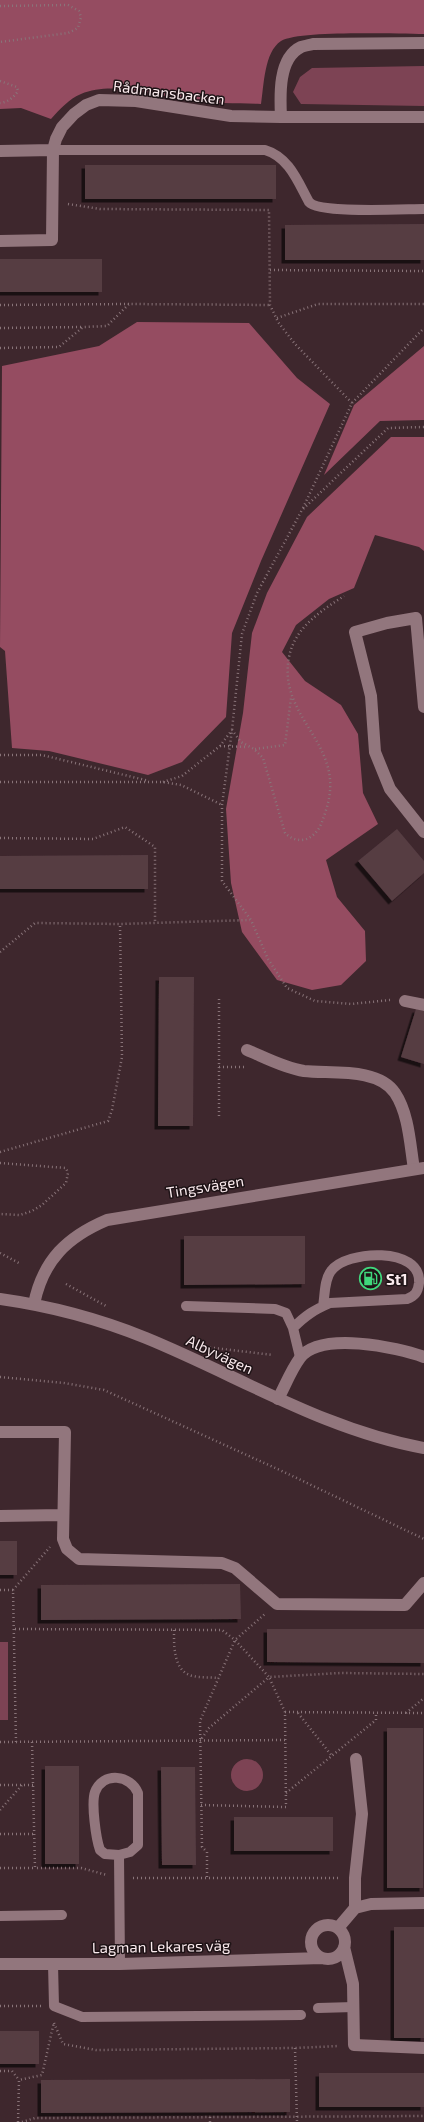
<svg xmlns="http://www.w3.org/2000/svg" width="424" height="2122" viewBox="0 0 424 2122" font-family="'Exo 2',sans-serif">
	<defs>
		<filter id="shadow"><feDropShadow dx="-3.5" dy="3.5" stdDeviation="0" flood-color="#0009"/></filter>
	</defs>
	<rect width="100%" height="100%" fill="#3e272d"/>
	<path fill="#7d4354" d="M424 66V106L301 104 293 92 300 77 312 68Z
		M0 1642H8V1720H0Z
		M231 1775a16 16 0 1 1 32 0a16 16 0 1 1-32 0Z"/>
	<path fill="#954c61" d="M0 0H424V34C396 34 300 30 281 41 264 52 264 86 261 104 239 103 215 104 194 101 160 97 114 80 81 94 69 99 60 109 51 119L21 108 0 109Z
		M137 322 249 323 297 378 330 404 261 561 232 633 226 717 182 762 148 775 49 751 12 748 5 651 0 647 2 366 99 346Z
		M424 346V420L380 421 324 475 354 405Z
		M391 437H424V551L419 547 375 535 354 588 329 599 296 625 282 652 305 681 341 705 358 734 363 793 378 824 326 860 337 897 365 931 366 961 341 985 312 990 277 980 242 932 231 883 226 809 243 713 252 633 267 593 307 517Z"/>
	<path fill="#563d43" filter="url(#shadow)" d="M85 165H276V199H85Z
		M424 224V260H285V225Z
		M0 259H102V292H0Z
		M397 829 424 861V873L392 901 358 861Z
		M148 855V889H0V856Z
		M159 977H194L193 1126H158Z
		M416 1009 424 1011V1064L401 1057Z
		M184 1236H305V1284L184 1285Z
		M0 1541H17V1575H0Z
		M240 1584 241 1619 41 1620V1585Z
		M267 1629H424V1663L267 1662Z
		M387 1728H423V1888H387Z
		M45 1766H79V1864H45Z
		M161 1767H195L196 1865H162Z
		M234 1817H333V1851H234Z
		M394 1927H424V2038H394Z
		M0 2031H39V2064H0Z
		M319 2073H424V2107H319Z
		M290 2079V2112L41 2113V2080Z"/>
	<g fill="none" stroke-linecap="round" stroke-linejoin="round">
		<path stroke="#897479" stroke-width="2.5" stroke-dasharray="1 3" stroke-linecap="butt" d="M0 6 68 5 79 11 81 17 78 28 68 33 0 42
			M0 81 17 87 18 91C13 98 8 102 0 103
			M68 204 100 209 269 210 270 305 278 322 295 344 352 403
			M270 270 424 271
			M0 305 129 304
			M277 318 318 304H424
			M0 328 83 327
			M0 348 59 347 83 327 107 326 129 304 270 305
			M303 508 352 403 424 328
			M220 746 247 747
			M255 749 285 745 291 698
			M0 755H42L149 781
			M0 782H163L181 785 222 805
			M163 782 182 776 220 746 232 730 241 742 254 749 263 758 285 833C292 840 303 843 312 836 320 830 323 820 326 810 348 744 277 719 289 657 295 627 321 611 344 596
			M0 838 93 839 125 827 155 847V923
			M0 952 35 923 120 924 250 920
			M219 999V1067H244V1064
			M390 1000 351 1004 315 1001 287 988 268 959 251 920 222 881V805L232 730 242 634 257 593 302 510 388 428 424 427
			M219 1067V1118
			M0 1152 108 1121 112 1110 122 1057 120 924
			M0 1163 66 1168 68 1173 66 1183 42 1205 32 1211 20 1215 0 1214
			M0 1253 19 1263
			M66 1284 106 1306
			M206 1347 273 1355
			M0 1377 64 1383 104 1390 284 1472 424 1539
			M0 1590H13L16 1742
			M13 1590 50 1547
			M15 1629 222 1630 235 1640 269 1677 209 1728 200 1741
			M174 1630C174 1645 173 1672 193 1676 201 1678 210 1677 219 1678
			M285 1712 424 1713
			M298 1713 332 1756
			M406 1713 424 1698
			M0 1742 286 1740
			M32 1742 35 1868H81L107 1875
			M0 1785H33
			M286 1793 376 1720V1713
			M201 1805 286 1807 285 1712 269 1677 341 1673 424 1674
			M0 1810 22 1785
			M0 1834H35
			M0 1868H35
			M207 1877V1852L202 1847 200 1721 235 1640 266 1613
			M133 1878H340
			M0 2006H41
			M54 2023 63 2044 96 2050 295 2048 339 2046
			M295 2048 297 2122
			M0 2071H12L19 2080
			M18 2122 19 2080 42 2075 54 2022
			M22 2122 35 2118 424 2116
			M210 2122V2117"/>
		<path stroke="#92767d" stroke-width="10" d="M53 150H265C289 157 298 182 309 202 319 214 405 209 424 209
			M186 1306 275 1309 286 1313 293 1328 300 1357
			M293 1328C306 1315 314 1310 330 1303L407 1299C415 1296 418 1292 419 1283 422 1246 346 1250 331 1271 324 1280 325 1296 323 1306
			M119 1855 105 1854 100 1850C96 1839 91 1803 95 1792 103 1771 131 1775 138 1793V1845L130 1852 119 1855 120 1964
			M0 1916 62 1915
			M53 1964 54 2006 82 2017 301 2015
			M318 2008 354 2007"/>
		<path stroke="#92767d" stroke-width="12" d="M424 43 313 44C309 45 304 46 301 47 278 58 280 96 281 117H424
			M0 151 53 150
			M0 241 52 240 53 150 56 139 62 127 74 114 86 105 99 100 136 101 231 116 281 117
			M424 707 416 618 387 623 355 632 371 696 375 752 390 789 424 832
			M405 1001 424 1005
			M247 1050C264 1057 284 1068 304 1071 330 1074 378 1067 395 1093 409 1114 410 1145 414 1169
			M278 1399C285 1386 291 1370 300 1358 320 1331 397 1347 424 1357
			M0 1432H65L63 1539 67 1549 79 1559 222 1563 235 1568 277 1604 405 1605 424 1583
			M0 1516 62 1515
			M355 1908 371 1904 424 1903
			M311 1942a17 17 0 1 1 34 0a17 17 0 1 1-34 0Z
			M338 1928 355 1908V1878L362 1814 356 1759
			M344 1947 353 1984 354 2045 424 2048
			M0 1964H120L322 1958"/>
		<path stroke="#92767d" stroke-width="12" d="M0 1299C50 1306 99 1319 146 1338 239 1376 324 1430 424 1448
			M34 1304C43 1260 67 1237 107 1220L424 1168"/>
	</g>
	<defs>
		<symbol id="fuel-ring" viewBox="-11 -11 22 22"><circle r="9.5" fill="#1e1316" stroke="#40d77c" stroke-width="1.5"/><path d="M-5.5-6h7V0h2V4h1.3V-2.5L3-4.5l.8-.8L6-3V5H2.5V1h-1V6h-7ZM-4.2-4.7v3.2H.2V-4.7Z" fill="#40d77c"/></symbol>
	</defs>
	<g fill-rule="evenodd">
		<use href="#fuel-ring" x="358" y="1266" width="25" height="25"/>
	</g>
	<g text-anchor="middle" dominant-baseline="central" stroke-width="3" stroke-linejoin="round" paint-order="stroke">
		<g font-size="15" fill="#faeaed" stroke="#1e1316">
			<text transform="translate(169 92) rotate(7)">Rådmansbacken</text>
			<text transform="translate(205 1186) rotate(-9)">Tingsvägen</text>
			<text transform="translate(220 1354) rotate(25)">Albyvägen</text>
			<text transform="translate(161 1946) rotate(-1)">Lagman Lekares väg</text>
		</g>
		<g font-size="15" font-weight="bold" fill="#faeaed" stroke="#1e1316" text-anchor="start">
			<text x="386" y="1279">St1</text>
		</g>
	</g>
</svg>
